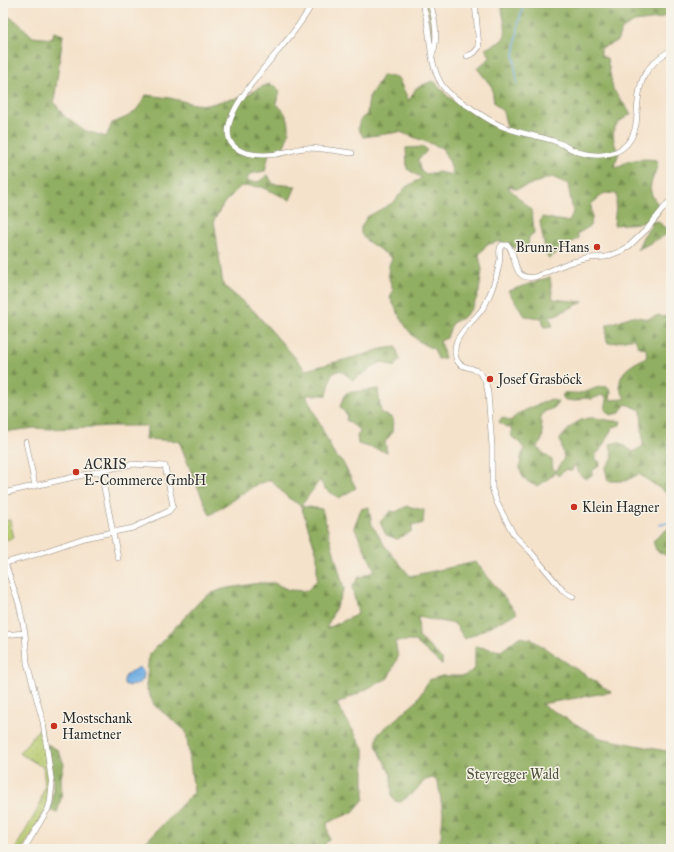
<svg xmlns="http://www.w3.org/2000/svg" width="674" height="852" viewBox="0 0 674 852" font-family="'IM FELL Great Primer',serif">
	<defs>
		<pattern id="grass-dots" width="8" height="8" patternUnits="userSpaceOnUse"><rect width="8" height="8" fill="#b7cb6f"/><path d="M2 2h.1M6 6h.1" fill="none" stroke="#9eae60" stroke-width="1.8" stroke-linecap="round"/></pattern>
		<pattern id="forest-firs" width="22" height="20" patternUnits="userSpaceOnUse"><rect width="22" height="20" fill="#91af62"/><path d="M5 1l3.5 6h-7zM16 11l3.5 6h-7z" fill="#778f51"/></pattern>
		<pattern id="park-tufts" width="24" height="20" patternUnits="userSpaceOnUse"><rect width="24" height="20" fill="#b7cb6f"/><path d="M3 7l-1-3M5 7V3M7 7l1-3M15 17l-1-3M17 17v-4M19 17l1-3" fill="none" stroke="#9eae60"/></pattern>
		<pattern id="water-ripples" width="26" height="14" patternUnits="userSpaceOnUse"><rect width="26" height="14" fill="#71aee3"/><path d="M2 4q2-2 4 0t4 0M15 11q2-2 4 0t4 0" fill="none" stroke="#5d8eb8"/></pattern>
	</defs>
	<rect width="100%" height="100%" fill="#f7f3e8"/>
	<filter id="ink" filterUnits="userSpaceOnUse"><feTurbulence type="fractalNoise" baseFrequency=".025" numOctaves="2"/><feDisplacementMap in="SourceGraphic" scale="8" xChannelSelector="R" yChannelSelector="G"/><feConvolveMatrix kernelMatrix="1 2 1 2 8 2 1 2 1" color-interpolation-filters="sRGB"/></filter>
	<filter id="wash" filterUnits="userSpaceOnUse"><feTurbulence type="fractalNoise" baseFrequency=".012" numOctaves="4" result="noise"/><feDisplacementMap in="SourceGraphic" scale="16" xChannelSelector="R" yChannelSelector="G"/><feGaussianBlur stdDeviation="0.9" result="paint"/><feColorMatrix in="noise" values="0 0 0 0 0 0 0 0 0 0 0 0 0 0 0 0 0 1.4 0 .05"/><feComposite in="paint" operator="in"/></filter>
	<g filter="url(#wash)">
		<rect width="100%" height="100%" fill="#f5e2cb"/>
		<path fill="url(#grass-dots)" stroke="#717b4d" d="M425 3H429L434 34 433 51 429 18Z
			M38 730H42C45 749 53 782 49 801 46 815 30 836 22 849H15L39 807 45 785 43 767 19 753Z"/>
		<path fill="url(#forest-firs)" stroke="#5e6d46" d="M503 3H671L666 15 659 19 634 22 622 29 617 41 601 48V56L607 58 613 89 631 114C627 117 621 120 618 123 610 132 614 145 619 153L614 166 618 167C629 159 642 158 656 160L658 165C650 187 645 189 661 208L657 215 652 218 653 222 658 221 665 228 671 226V230L664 236 637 250 643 237 653 223 652 222 614 225 617 194 605 193 591 204 592 218 590 226 577 234 579 238 549 258 546 255 540 222 542 217 569 222 573 212 568 184 552 177 517 189 507 186 532 211 534 233 529 237 528 245C515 251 511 247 500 241L486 245 479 255 482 270 479 292 473 307 464 317 452 323 447 338 440 341 445 358 438 359 434 349C408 340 403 320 390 298L393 291C389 277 385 272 392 258L367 241 361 234V227L367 217 394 202 406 187 422 178 407 169 406 148 424 147 427 151 418 159 420 170 426 174 437 172 453 175 450 163 442 148 400 132 363 137 358 128 360 120 367 114 369 97 383 75 398 78 409 101 416 88 432 81C440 84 443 93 450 98 466 110 490 123 508 130L503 112 494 103 492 87 477 68 491 57 485 49C490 46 498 44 502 40 511 30 499 14 503 3Z
			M3 14 15 20 33 37 52 39 54 32 63 35 54 102 64 116 83 130 106 137 112 123C133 115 135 114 146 95L170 98 194 104 208 105 225 100 245 97 257 89 269 84 276 87 280 92 276 103C292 118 292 130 283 148L284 151 269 153 265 171 250 174 246 182H258L268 175 273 184 296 186 290 200 262 187 241 186 224 203 214 220 223 285 255 312 306 370 366 354 381 349 396 347 400 360 394 367 381 362 353 380 340 370 332 374 327 395H306L335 456 342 461 356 488 339 498 324 488 320 480 301 506 322 509 344 589 326 629 358 614 352 587 358 578 375 571 354 527 361 509 369 507 372 525 385 546 410 576 476 562 517 613 465 639 455 624 418 617 419 637 442 659V665L415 641H395L398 657 388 678 337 704 364 749V799L353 812 327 823 329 839 323 847 315 849H139L194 792 186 731 154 705 146 687 149 654 164 639 201 600 210 594 223 589 259 583H274L289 590 307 591 317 580V554L301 506 287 497 271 480 257 484 210 515 194 479 179 441 146 439 147 426H112L50 429 34 428 3 432Z
			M550 277 553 299 583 302 555 315 549 316 553 326 544 327 542 318 525 316 508 291Z
			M671 314V496L639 474 625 481H608L605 468 613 458 610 444 619 442 633 452 643 446 641 410 626 404 619 413 610 415 605 410 607 400 606 397 602 395 592 399 584 398 575 401 565 400 562 396 564 393C570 392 575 394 580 393 591 392 596 385 608 387L611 392 610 400 625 399C624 395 620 391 620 387 618 370 635 363 647 357L646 349 638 346 635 339C626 338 618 343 608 343L606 337 607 325 632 316 648 319 659 315 663 317Z
			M378 389 381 413 393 418 392 433 385 442 387 452 358 444 357 436 361 431 346 420 347 415 340 407 346 393Z
			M551 399 558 402C557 404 556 406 555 407 550 411 545 409 542 415 537 426 550 437 536 447L552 460 553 470H557L564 458 560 439C571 426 578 417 596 418 605 419 612 422 621 421L620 425 613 427 599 452 596 453V460L600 462 599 466 592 471V475L586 479 580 475 578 470 574 465 572 471 566 469 558 476 556 473H553L552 476 538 486C518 481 517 466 524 449L520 443 512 437 511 428 506 427 499 422 502 417 510 421 519 413Z
			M407 506 424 510 423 523 417 525 412 524V531L397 539 386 535 380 522 391 511 396 512Z
			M671 526V558L656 550 653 541Z
			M519 637 531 639 611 692 541 704 600 738 671 752V849H434L441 837 443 813 438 782 433 778 425 780 416 790 401 802 395 801 392 797 391 775 376 745 378 734 416 702 429 680 442 676H464L475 669V646L501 651Z
			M47 744 58 750 64 764 61 778 62 795 57 813 49 810C58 790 50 765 47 744Z"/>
		<path fill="url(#park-tufts)" stroke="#717b4d" d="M10 520 14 538 4 540 3 521Z"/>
		<path fill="url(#water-ripples)" stroke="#4e6c87" d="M140 667 144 673 143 680C136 685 132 688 124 684 122 674 133 671 140 667Z"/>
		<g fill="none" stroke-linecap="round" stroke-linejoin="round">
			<path stroke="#71aee3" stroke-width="1.5" d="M517 84 514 56 519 21 524 3
				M659 525 671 522"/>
		</g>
	</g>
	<g filter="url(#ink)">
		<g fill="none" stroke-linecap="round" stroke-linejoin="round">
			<defs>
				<path id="street" d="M313 3C304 18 294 32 283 45 267 66 190 143 252 154 263 156 275 155 286 152 292 151 299 148 306 148 321 148 337 151 352 153
					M422 3C433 29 426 60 442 85 448 94 458 100 468 106 478 113 488 120 499 125 516 133 536 135 554 141 564 144 572 151 582 153 597 157 616 156 627 144 635 135 637 124 637 113 639 82 642 67 671 50
					M430 3C435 18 439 40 432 55
					M467 56 474 53 479 47 475 3
					M26 442 35 486
					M101 472 118 558
					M3 493 132 464 165 466 173 506 169 511 133 528 84 538 37 554 5 563
					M3 557 19 604 25 633 27 663 43 722 52 785 50 802 48 809 24 849
					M573 597 564 592 530 551 514 535 497 503 492 488V446L488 393C487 386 485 378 480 373 472 365 460 370 456 358 449 334 477 322 486 303 492 290 498 274 500 259 500 254 498 249 502 245H508C518 257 511 281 535 277L568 263 590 258 606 257 621 251 629 246 647 229 671 199
					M3 635 25 633"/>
			</defs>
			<use href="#street" stroke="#90867b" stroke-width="6"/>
			<use href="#street" stroke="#fff" stroke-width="5"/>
		</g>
	</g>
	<g fill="#c8321e" stroke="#f7f3e8" stroke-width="1.5">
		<circle cx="597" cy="247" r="4"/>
		<circle cx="490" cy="379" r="4"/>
		<circle cx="76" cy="472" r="4"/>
		<circle cx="574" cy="507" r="4"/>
		<circle cx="54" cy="726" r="4"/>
	</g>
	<g text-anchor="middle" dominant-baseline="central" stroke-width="3" stroke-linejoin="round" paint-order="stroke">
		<g font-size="14" fill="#2b2b2b" stroke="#f7f3e8" text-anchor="start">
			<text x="589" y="247" text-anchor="end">Brunn-Hans</text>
			<text x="498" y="379">Josef Grasböck</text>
			<text x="84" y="464">ACRIS<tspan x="84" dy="16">E-Commerce GmbH</tspan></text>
			<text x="582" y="507">Klein Hagner</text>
			<text x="62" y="718">Mostschank<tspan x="62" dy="16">Hametner</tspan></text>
		</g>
		<g font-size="14" fill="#4e533c" stroke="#f7f3e8">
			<text x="513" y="774">Steyregger Wald</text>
		</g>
	</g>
	<rect width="674" height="852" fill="none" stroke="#f7f3e8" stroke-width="16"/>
</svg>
